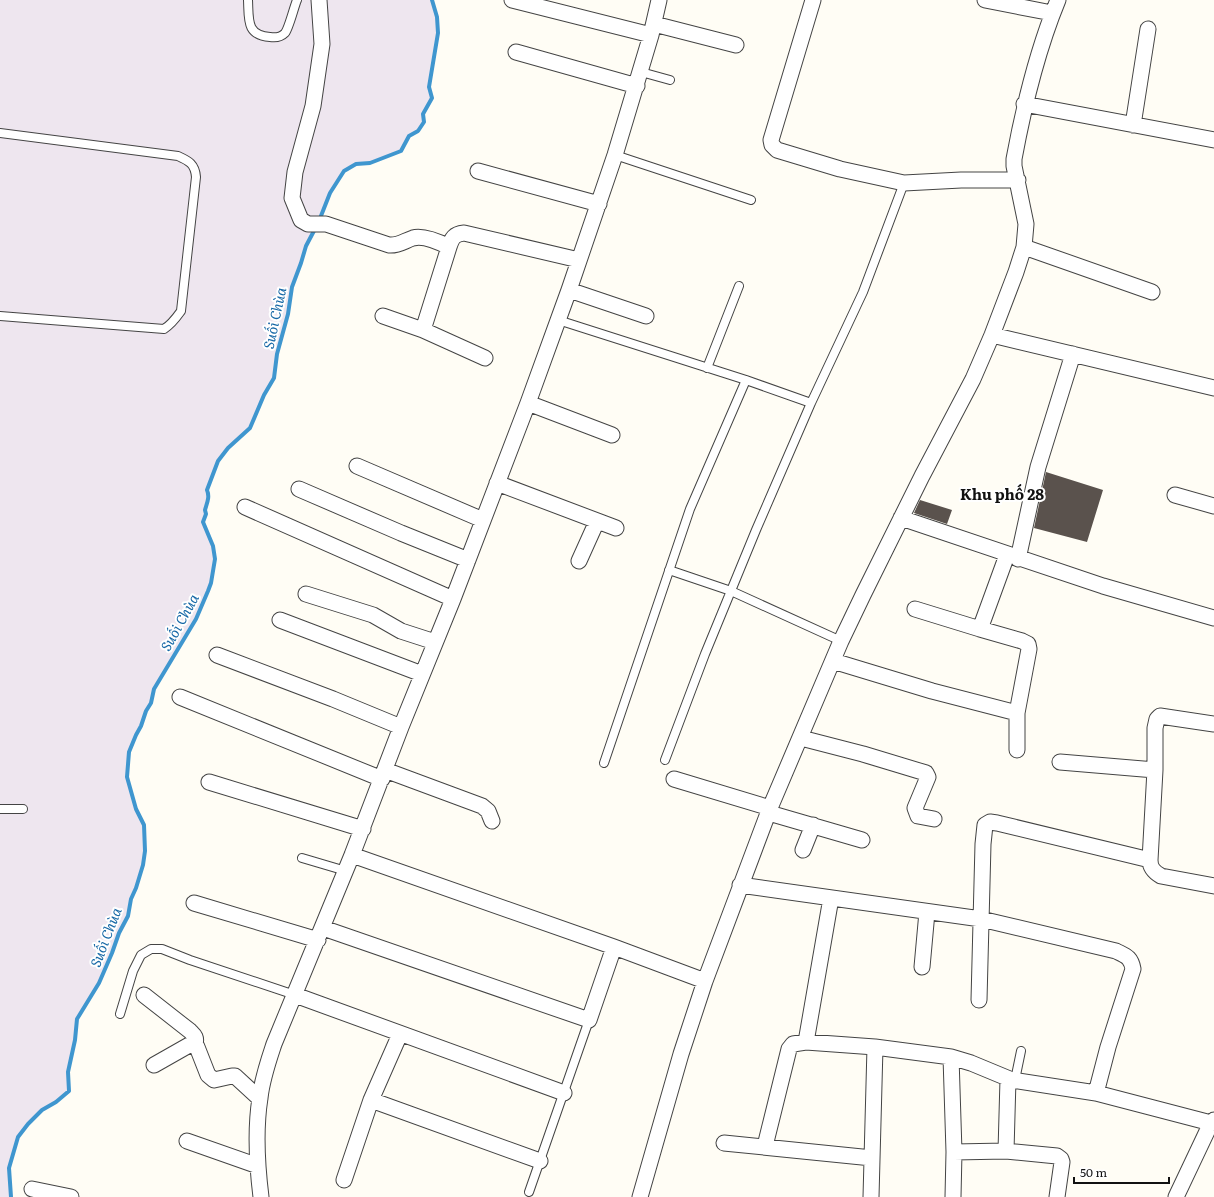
<svg xmlns="http://www.w3.org/2000/svg" width="1214" height="1197" viewBox="0 0 1214 1197" font-family="Literata,serif">
	<rect width="100%" height="100%" fill="#fffdf5"/>
	<path fill="#eee6ef" d="M0 0H432L437 17 438 33 429 87 432 98 423 114 424 122 418 131 409 136 401 151 370 163 356 164 344 171 338 179 330 193 314 232 306 246 301 263 292 287 288 314 277 353 274 378 264 395 250 428 228 448 218 461 210 480 207 490 209 494 208 502 205 509 206 514 203 522 213 546 215 559 208 591 196 619 154 689 151 703 146 711 141 726 136 735 129 752 127 777 136 809 144 825 145 851 143 865 136 888 131 899 128 916 119 933 112 953 99 983 77 1019 75 1040 68 1072 69 1091 56 1102 42 1110 28 1124 18 1137 9 1168 11 1197H0Z"/>
	<g fill="none" stroke-linecap="round" stroke-linejoin="round">
		<path stroke="#3f96cf" stroke-width="4" d="M319 221 330 193 344 171 356 164 370 163 401 151 409 136 418 131 424 122 423 114 432 98 429 87 438 33 437 17 432 0
			M11 1197 9 1168 18 1137 28 1124 42 1110 56 1102 69 1091 68 1072 75 1040 77 1019 99 983 112 953 119 933 128 916 131 899 136 888 143 865 145 851 144 825 136 809 127 777 129 752 136 735 141 726 146 711 151 703 154 689 196 619 208 591 211 583 215 559 213 546 203 522 206 514 205 510C207 503 210 497 207 490L218 461 228 448 250 428 264 395 274 378 277 354 288 314 292 287 301 263 306 246 316 227"/>
	</g>
	<path fill="#5a524d" d="M1046 472 1103 490 1087 542 1034 528Z
		M920 500 952 510 947 524 914 513Z"/>
	<g fill="none" stroke-linecap="round" stroke-linejoin="round">
		<defs>
			<path id="service" d="M248 0C249 20 246 35 270 37 276 38 281 37 285 33 289 28 294 7 297 0
				M641 72 670 80
				M0 133 178 156C189 161 195 164 196 177L181 311C176 318 172 324 164 329L0 316
				M615 155 751 200
				M558 320 746 380 811 403
				M707 368 739 286
				M669 570 731 591 841 641
				M665 760 705 654 756 530 811 403 863 292 904 183
				M604 763 690 509 746 380
				M0 809H23
				M302 858 346 871
				M120 1014 133 971 141 955 151 949H162L190 960 295 995
				M1015 1080 1021 1051
				M529 1192 589 1020"/>
			<path id="minor" d="M319 0 322 44 313 106 295 172 292 198 301 220 308 224H326L389 245C398 246 404 241 413 238 423 235 439 242 449 247 452 238 454 234 464 233L579 260
				M512 0 651 35
				M813 0 771 140 772 145 777 150 840 169 904 183 961 180H1018
				M985 0 1052 13
				M654 24 736 45
				M516 52 637 86
				M1024 104 1214 140
				M1133 125 1148 29
				M478 171 599 204
				M449 247 423 330 485 358
				M1024 247 1152 292
				M569 290 646 316
				M383 316 423 330
				M992 335 1214 388
				M528 403 612 435
				M357 466 483 520
				M497 483 616 528
				M299 489 401 533 468 560
				M1175 495 1214 506
				M245 507 453 599
				M901 518 1103 586 1214 618
				M1007 555 980 629 1022 641 1028 644 1029 649 1017 713V750
				M1018 559 1038 467 1073 354
				M579 561 597 521
				M306 594 373 615 401 631 435 642
				M915 609 980 629
				M280 620 422 674
				M217 655 333 699 401 727
				M833 661 932 691 1017 713
				M180 697 382 779
				M801 738 863 754 926 773 928 777 915 808 918 816 934 819
				M1060 762 1155 770
				M385 770 482 806 488 811 492 821
				M674 779 770 808
				M209 782 363 829
				M769 813 862 840
				M803 850 813 825
				M352 855 614 947 705 981
				M1150 860 1155 770V728L1157 719 1160 716 1214 724
				M740 885 981 919 1116 951C1126 956 1131 957 1133 969L1108 1047 1096 1093
				M194 903 318 940
				M323 928 589 1020 614 947
				M922 967 927 912
				M144 995 190 1031C194 1035 197 1037 195 1044
				M295 995 564 1093
				M979 1000 983 844 985 825 990 822 997 823 1150 860C1150 868 1154 872 1161 876L1214 886
				M806 1042 831 898
				M951 1057 954 1152 953 1197
				M154 1065 191 1044H195L197 1047 208 1075 214 1080 232 1076H235L260 1099
				M371 1100 540 1161
				M187 1141 258 1166
				M724 1143 872 1158
				M765 1146 789 1049 793 1044 806 1042 875 1047 951 1057 971 1063 1012 1080 1096 1093 1211 1123
				M1006 1151 1057 1156 1061 1159 1062 1162 1057 1197
				M954 1152 1006 1151 1008 1079
				M344 1180 371 1100 400 1034
				M32 1189 71 1197
				M261 1197C257 1165 255 1130 260 1098 262 1079 268 1062 274 1044L352 855 401 727 453 599 528 403 569 290 615 155 651 35 659 0
				M640 1197 681 1054 705 981 770 808 841 641 863 595 922 476 973 379 992 335 1016 272 1024 247 1026 224 1014 166V159C1024 105 1037 51 1058 0
				M871 1197 875 1047
				M1176 1197 1211 1123 1214 1120"/>
		</defs>
		<use href="#service" stroke="#444" stroke-width="10"/>
		<use href="#minor" stroke="#444" stroke-width="17"/>
		<use href="#service" stroke="#fff" stroke-width="8"/>
		<use href="#minor" stroke="#fff" stroke-width="15"/>
	</g>
	<g text-anchor="middle" dominant-baseline="central" stroke-width="4" stroke-linejoin="round" paint-order="stroke">
		<g font-size="14" font-style="italic" fill="#1768a6" stroke="#fff">
			<text transform="translate(274 318) rotate(-78)">Suối Chùa</text>
			<text transform="translate(179 622) rotate(-61)">Suối Chùa</text>
			<text transform="translate(105 937) rotate(-69)">Suối Chùa</text>
		</g>
		<g font-size="15" font-weight="bold" fill="#111" stroke="#fff">
			<text x="1002" y="493">Khu phố 28</text>
		</g>
	</g>
	<path d="M1074 1177v6h95v-6" fill="none" stroke="#111111" stroke-width="2"/>
	<text x="1080" y="1177" font-size="12" fill="#111111" stroke="#ffffff" stroke-width="3" paint-order="stroke">50 m</text>
</svg>
